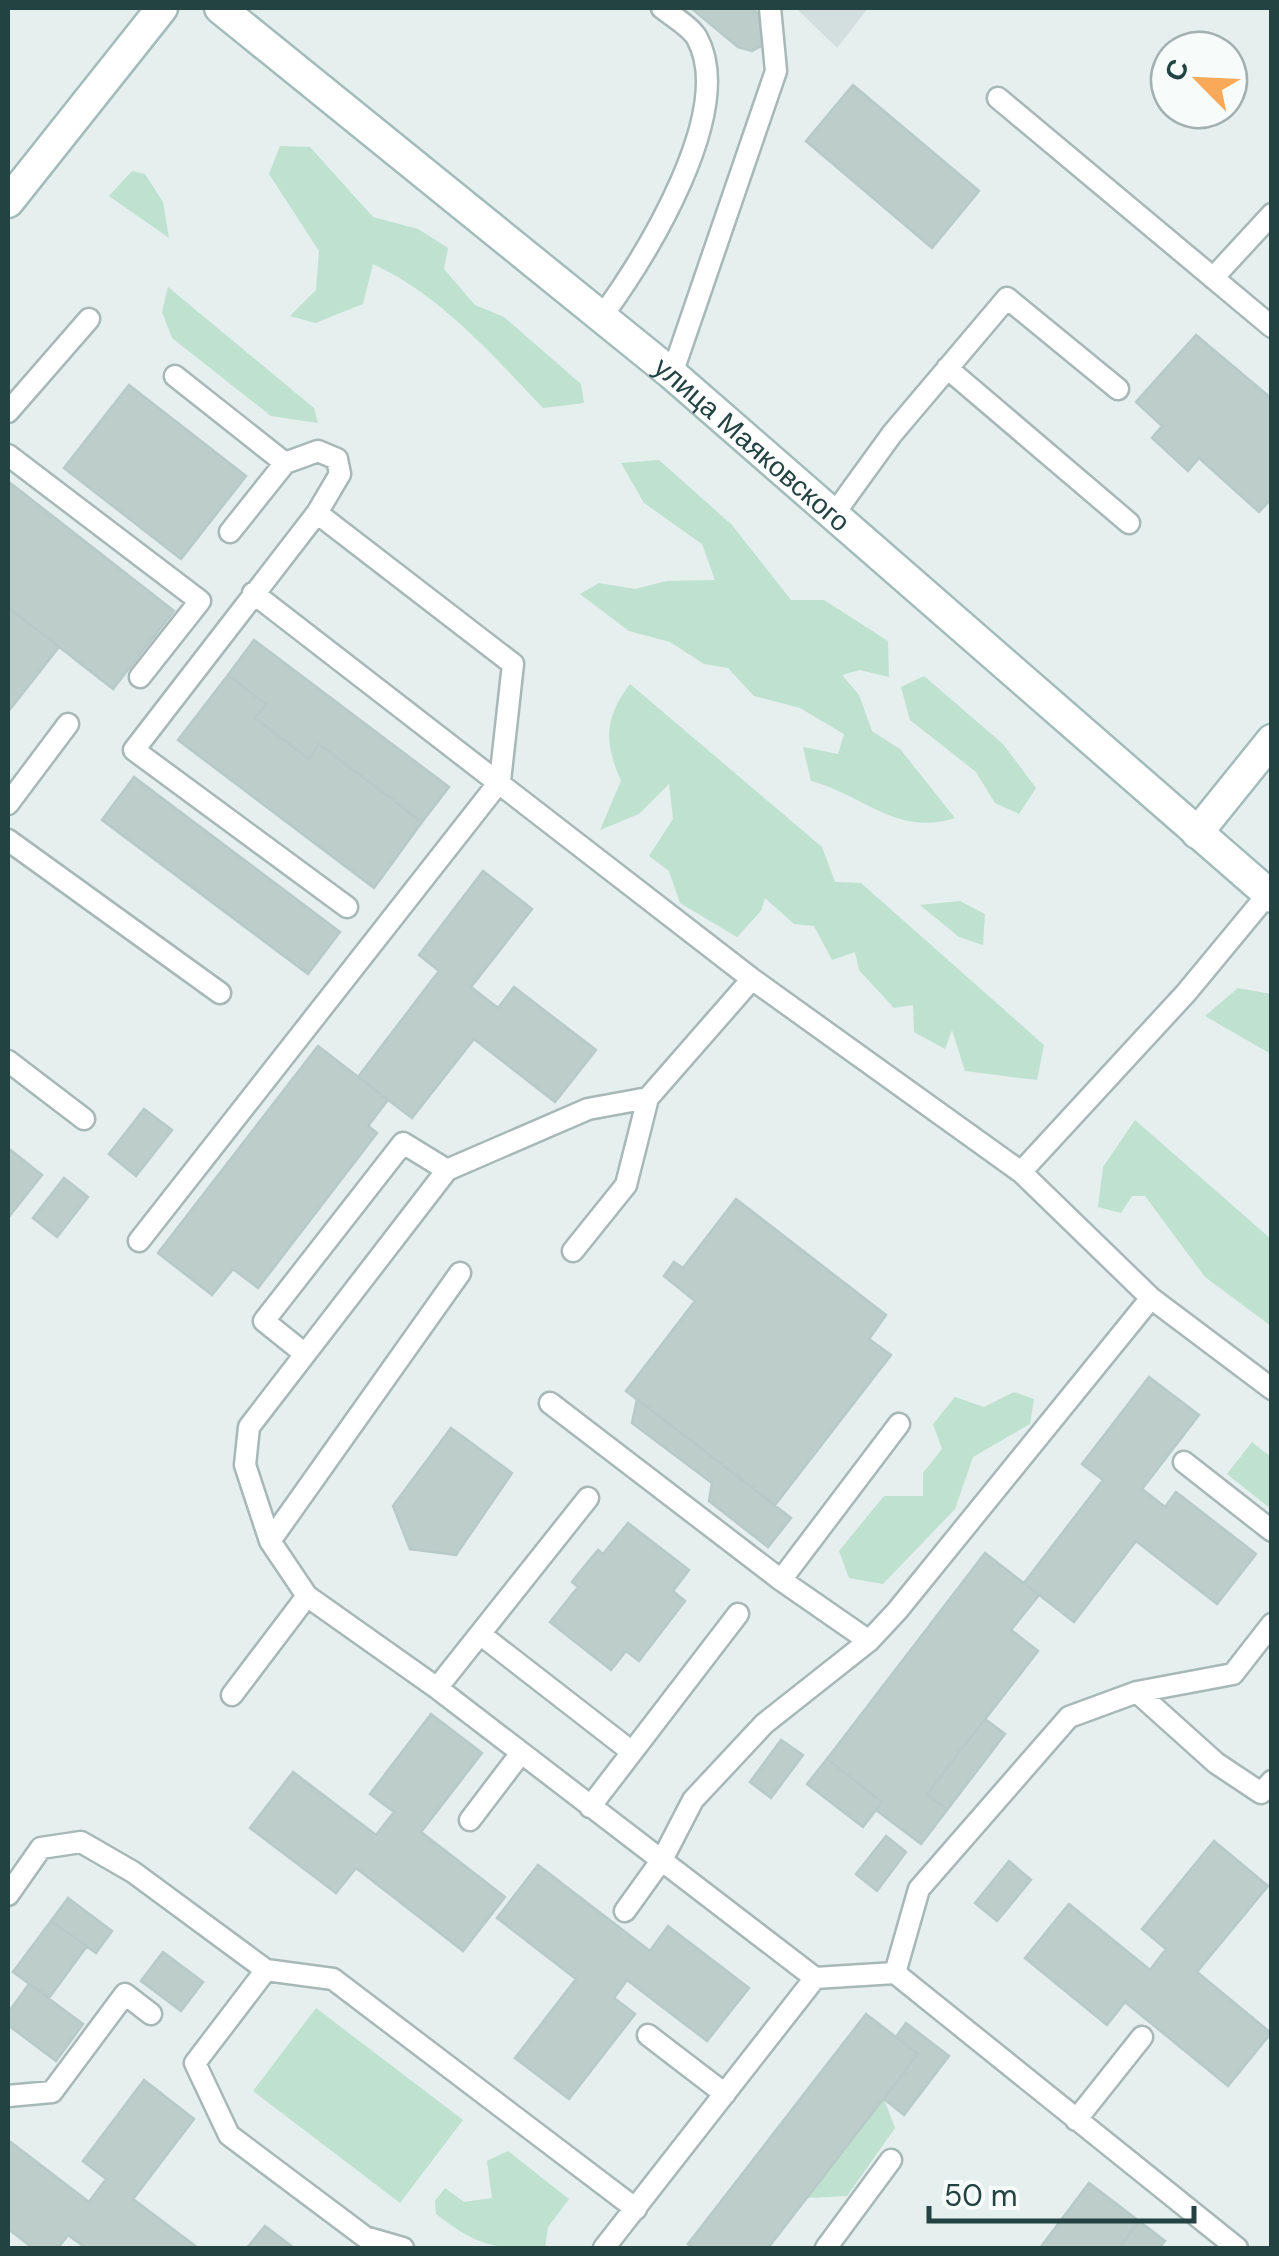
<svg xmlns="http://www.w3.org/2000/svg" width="1279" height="2256" viewBox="0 0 1279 2256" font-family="'DM Sans',sans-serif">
	<rect width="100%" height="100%" fill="#e5efed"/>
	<path fill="#d3dfde" d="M796 8H868L837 48Z"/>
	<path fill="#bee1d0" d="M280 146 310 147 373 217 418 229 448 248 444 269 475 305 504 317 581 384 584 403 543 408C493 355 439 294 373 264L363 304 315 323 290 316 316 290 319 251 269 174Z
		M132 171 145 174 163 202 169 238 109 196Z
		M168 287 314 408 318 423 271 416 172 338 162 312Z
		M659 460 732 525 791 600H824L888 641 889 677 860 670 842 675 859 695 872 731 900 749 955 818C898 837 864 795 811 781L803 747 838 754 844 734 800 708 754 696 728 668 704 664 670 642 629 631 580 594 599 583 635 589 667 581 715 580 702 544 644 503 621 463Z
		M924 676 1003 744 1036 788 1019 814 995 803 976 772 910 720 901 687Z
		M630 684 822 847 835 882 861 883 1044 1045 1037 1080 965 1071 952 1030 945 1049 914 1032 913 1005 894 1008 859 970 855 952 832 960 814 926 794 924 765 898 761 911 737 937 680 903 669 871 649 856 673 819 669 784 639 814 600 830 621 781C604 742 604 718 630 684Z
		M960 901 985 914 983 945 959 937 920 905Z
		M1238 988 1271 994V1054L1205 1016Z
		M1135 1120 1271 1239V1326L1205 1277 1145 1196H1132L1121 1213 1098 1207 1103 1167Z
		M1014 1392 1034 1399 1030 1424 973 1457 955 1509 883 1584 849 1578 839 1551 884 1496H923V1473L942 1449 933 1424 955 1397 984 1407Z
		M1252 1442 1271 1457V1509L1227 1474Z
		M316 2008 463 2120 400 2203 253 2091Z
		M884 2099 895 2128 847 2196 807 2198Z
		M508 2151 569 2199 548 2227 545 2248C494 2249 477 2246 436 2214L435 2201 445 2188 464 2202 492 2198 487 2161Z"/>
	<path fill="#bdcdca" stroke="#b7cac7" stroke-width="2.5" d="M691 8H751L762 17 765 44 752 51 738 47Z
		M853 85 979 191 932 248 806 141Z
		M1196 335 1272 399V498L1259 512 1199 458 1188 471 1152 438 1162 426 1136 402Z
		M129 385 246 476 181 559 64 468Z
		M9 482 174 611 113 689 8 607Z
		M8 607 59 647 8 712Z
		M254 640 449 787 422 822 319 744 309 759 255 718 266 704 228 675Z
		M228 675 266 704 255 718 309 759 319 744 422 822 374 888 178 740Z
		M134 777 340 932 308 974 102 820Z
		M483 871 532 909 471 987 498 1008 514 987 596 1050 555 1102 474 1039 412 1118 358 1077 439 971 419 955Z
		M318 1046 388 1100 368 1126 377 1133 258 1288 233 1269 212 1295 158 1253Z
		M144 1109 172 1130 136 1176 109 1154Z
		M8 1148 42 1175 8 1218Z
		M64 1178 88 1197 57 1237 33 1218Z
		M736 1199 886 1315 869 1339 891 1355 775 1505 626 1391 695 1301 664 1276 674 1262 683 1268Z
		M1149 1377 1199 1415 1142 1489 1165 1507 1176 1492 1256 1554 1217 1604 1136 1541 1074 1622 1024 1583 1103 1480 1082 1464Z
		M637 1399 791 1518 768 1547 709 1501 712 1483 632 1423Z
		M451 1428 512 1473 456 1555 410 1549 393 1506Z
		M628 1523 689 1570 673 1591 685 1601 639 1661 626 1651 611 1670 550 1622 578 1587 572 1582 579 1573 598 1550 603 1554Z
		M985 1553 1039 1595 1011 1630 1038 1651 927 1794 947 1810 921 1844 876 1810 882 1802 827 1759Z
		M431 1714 482 1753 421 1832 505 1897 463 1951 356 1868 336 1893 250 1828 293 1772 376 1835 394 1812 370 1794Z
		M985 1719 1005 1734 947 1810 927 1794Z
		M781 1740 803 1755 771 1798 750 1782Z
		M827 1759 882 1802 863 1827 807 1784Z
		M886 1836 906 1852 877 1891 856 1874Z
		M1214 1841 1268 1886 1197 1972 1271 2033 1228 2086 1125 2002 1107 2025 1025 1958 1069 1904 1150 1970 1166 1949 1142 1929Z
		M1009 1861 1031 1880 997 1921 975 1903Z
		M538 1865 650 1951 668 1926 749 1988 707 2041 627 1980 614 1998 635 2014 569 2099 515 2058 576 1979 497 1918Z
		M68 1898 112 1931 96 1953 51 1921Z
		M51 1921 87 1946 49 1998 13 1972Z
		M163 1952 203 1982 181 2011 141 1981Z
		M29 1984 83 2024 56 2061 8 2025V2013Z
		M866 2014 918 2054 768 2248H694L688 2244Z
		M906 2023 949 2056 904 2115 884 2099 918 2054 896 2037Z
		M144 2080 194 2119 133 2199 198 2248H86L68 2235 58 2248H33L8 2229V2140L89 2202 106 2179 83 2161Z
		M1089 2183 1139 2221 1119 2248H1040Z
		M1139 2221 1165 2241 1159 2248H1119Z
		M265 2226 294 2248H247Z"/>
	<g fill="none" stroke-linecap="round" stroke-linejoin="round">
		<defs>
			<path id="lane" d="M998 98 1272 327
				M1213 278 1272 214
				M603 315C645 257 737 111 697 38 691 27 672 16 662 8
				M947 368 1129 523
				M672 374 776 71 770 8
				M175 376 285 463
				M8 412 89 319
				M8 455 200 601 140 677
				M834 514 892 434 1007 298 1118 389
				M230 532 285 463 318 451 337 459 340 474 317 513
				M253 593 752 979 1021 1172 1151 1298 1272 1389
				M8 804 68 724
				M8 840 220 993
				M752 979 648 1098 588 1109 447 1170 249 1427 245 1465 270 1541 307 1596 437 1688 815 1978 895 1973 1237 2248
				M8 1061 84 1119
				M1021 1172 1186 993 1268 894
				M139 1241 500 781 513 664 317 513 134 750 347 907
				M573 1251 626 1185 648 1098
				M305 1354 264 1321 403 1143 447 1170
				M550 1403 781 1580 869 1641
				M1184 1462 1272 1531
				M270 1541 460 1273
				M781 1580 899 1424
				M480 1634 632 1752
				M437 1688 588 1498
				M1137 1692 1216 1763 1261 1793 1272 1781
				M232 1695 307 1596
				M590 1807 738 1614
				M470 1820 521 1753
				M8 1895 41 1848 81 1842 133 1872 266 1970 333 1979 636 2209
				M625 1911 663 1858 693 1800 764 1724 869 1641 897 1611 1151 1298
				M266 1970 195 2063 229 2135 365 2237 403 2248
				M895 1973 919 1889 1069 1717 1137 1692 1233 1674 1272 1624
				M648 2035 725 2094
				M8 2096 52 2092 125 1994 151 2014
				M1076 2120 1142 2037
				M604 2248 815 1978
				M826 2248 891 2160"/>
			<g id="secondary">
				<path id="s1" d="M220 8 672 374 1272 897"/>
				<path d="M8 202 162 8"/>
				<path d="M1197 833 1272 740"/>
			</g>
		</defs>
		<use href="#lane" stroke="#a7b8b6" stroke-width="25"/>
		<use href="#secondary" stroke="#a3bcba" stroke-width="35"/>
		<use href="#lane" stroke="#fff" stroke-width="20"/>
		<use href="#secondary" stroke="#fff" stroke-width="30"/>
	</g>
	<g text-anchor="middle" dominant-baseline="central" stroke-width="9" stroke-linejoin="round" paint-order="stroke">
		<g font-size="28" fill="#234342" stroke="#f7fbfa">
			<text stroke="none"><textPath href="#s1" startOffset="688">улица Маяковского</textPath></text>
		</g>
	</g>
	<rect width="1279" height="2256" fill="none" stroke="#234342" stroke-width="20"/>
	<g transform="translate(1199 80) rotate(294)"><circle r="48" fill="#f7fbfa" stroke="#a2b1b0" stroke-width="2.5"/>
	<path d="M0-8L18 38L0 25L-18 38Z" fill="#faa959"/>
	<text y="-15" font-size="28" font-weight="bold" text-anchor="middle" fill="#234342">С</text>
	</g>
	<path d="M929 2206v15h265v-15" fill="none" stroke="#234342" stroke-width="5"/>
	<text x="944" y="2206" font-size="30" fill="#234342" stroke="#f7fbfa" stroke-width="8" paint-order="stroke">50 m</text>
</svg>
